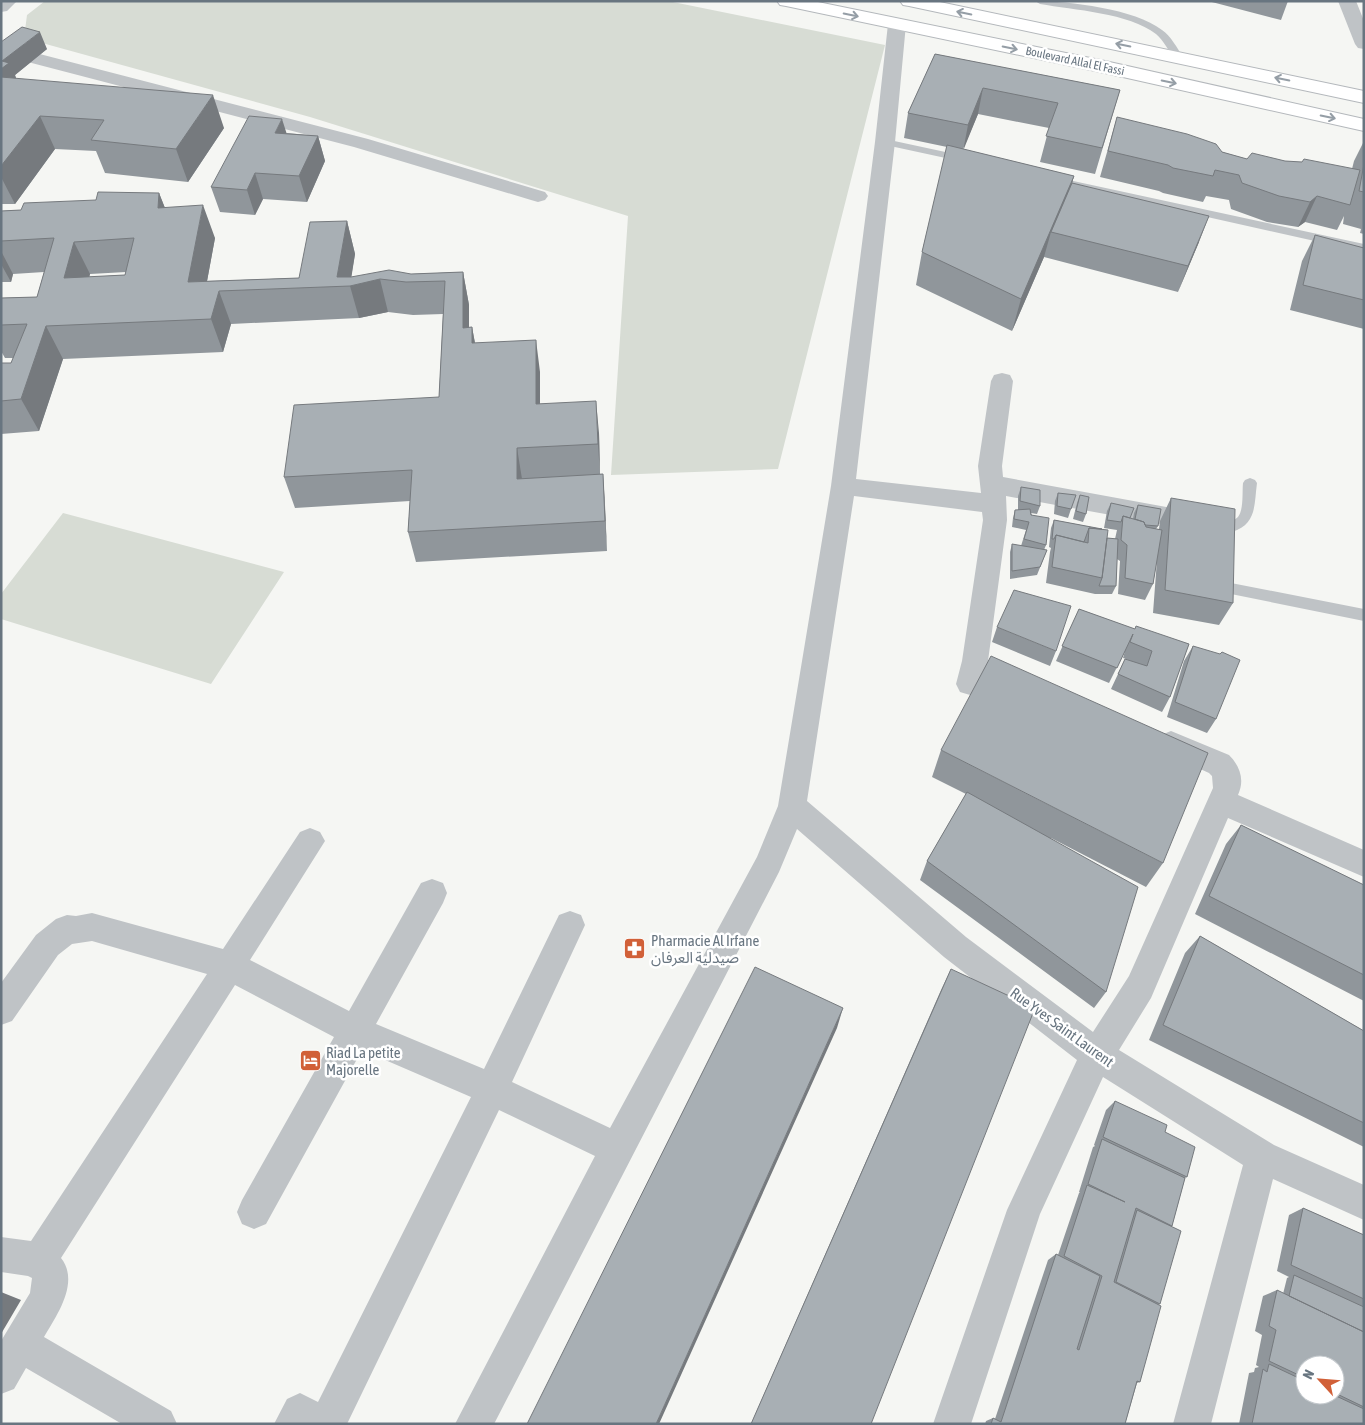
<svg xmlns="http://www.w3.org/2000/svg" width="1365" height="1425" viewBox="0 0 1365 1425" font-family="'Asap Condensed','Noto Sans Arabic',sans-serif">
	<rect width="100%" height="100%" fill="#f5f6f3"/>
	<path fill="#d7dcd4" d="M45 1H668L885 45 778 469 611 475 628 216 310 117 24 38 27 15Z
		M63 513 284 572 211 684 1 619V594Z"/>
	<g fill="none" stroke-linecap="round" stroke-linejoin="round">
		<defs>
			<path id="secondary" d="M777 1H813L1105 61 1364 119V131L1105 73 786 6 780 5Z
				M900 1H935L1364 91V103L909 6 903 5Z"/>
		</defs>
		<use href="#secondary" stroke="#b4b8bc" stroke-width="2"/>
		<path fill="#bfc3c6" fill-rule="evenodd" d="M1035 1C1069 1 1135 9 1162 30 1171 36 1177 48 1183 57L1182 59H1174C1169 51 1164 41 1156 34 1129 13 1074 10 1040 4Z
			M885 139 964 156 969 159 964 162 881 144 880 142Z
			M1064 179 1364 244V252L1060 184 1059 182 1060 180Z
			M1250 478 1255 480 1257 483C1254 505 1257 524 1232 532L1227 531 1225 527C1228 521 1234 521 1238 517 1244 509 1242 492 1243 483L1245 480Z
			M1231 583 1364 609V621L1226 593 1224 589 1226 585Z"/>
		<path fill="#bfc3c6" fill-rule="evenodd" d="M1 1H17L7 11 1 12Z
			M897 19 903 20 906 24 895 142 856 479 981 493 978 466 991 381 994 375 1002 373 1010 375 1013 381 1002 466 1003 477 1199 513 1208 515 1211 522 1208 529 1199 531 1006 496 1007 520 988 661 984 684 980 692 970 695 960 692 956 684 962 661 983 520 982 512 854 496 807 801 966 937 1093 1032 1129 976 1213 788 1212 776 1209 773 1161 751 1157 743 1161 735 1171 731 1229 755C1240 766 1245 780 1238 795L1364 850V877L1228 818 1151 998 1119 1050 1274 1145 1364 1185V1220L1273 1179 1211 1424H1173L1243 1165 1103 1077 1040 1214 971 1424H933L1007 1210 1077 1060 944 957 797 829 779 872 494 1424H455L595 1156 499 1110 347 1424H274L287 1399 300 1393 318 1402 471 1097 362 1050 266 1224 254 1229 242 1224 237 1212 242 1200 334 1037 235 985 61 1258C80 1282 57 1315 44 1337L171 1411 177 1424H122L26 1368 14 1389 1 1394V1341L30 1293 32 1278 28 1276 1 1272V1237L31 1241 207 974 92 941 72 944 58 955 12 1021 1 1025V983L36 935 56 919 67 915 76 916 92 913 223 949 300 832 310 828 320 832 325 841 250 960 349 1011 421 883 432 879 443 883 447 893 443 903 376 1024 484 1069 559 915 570 911 581 915 585 925 512 1082 610 1128 757 857 778 806 831 486 875 142 888 24 891 20Z
			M1 44 368 139 545 192 548 196 545 200 538 202 531 200 354 147 1 55Z"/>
		<path fill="#bfc3c6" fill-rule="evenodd" d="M1338 1H1356L1364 21V49L1358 48 1355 44Z"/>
		<use href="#secondary" fill="#fff" fill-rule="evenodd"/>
	</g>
	<path fill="#90969b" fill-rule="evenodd" d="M1208 1H1288L1281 20Z
		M1 42 47 49 15 75 16 79 224 128 188 182 105 173 96 151 55 149 15 204H1Z
		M935 54 1120 90 1095 174 1040 162 1049 128 978 114 963 149 1074 176 1072 183 1199 242 1178 292 1044 257 1012 331 916 285 922 252 947 147 904 138 908 113Z
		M1117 117 1222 152 1247 159 1285 161 1352 169 1354 161 1364 141V234L1360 233 1361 229 1343 224 1344 216 1337 230 1305 222 1298 227 1267 222 1231 209 1229 200 1206 196 1203 202 1163 193 1159 191 1100 177Z
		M287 133 318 136 325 161 307 202 263 199 255 215 220 212 211 187Z
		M159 193 165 208 215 238 207 281 299 278 347 221 355 254 351 277 411 274 463 272 469 305V328L472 327 475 343 540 372V404L599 433 600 474H603L607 551 416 562 408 532 410 501 295 508 284 477 439 397 443 314 413 315 388 312 359 318 231 324 223 352 63 359 39 431 1 434V363H11L13 358H5L1 351V298L37 297 44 272 13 274 11 282H1V211L21 210ZM126 272 125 275 89 277 90 274Z
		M1315 235 1364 248V329L1290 310 1302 261Z
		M1021 487 1040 506 1037 514 1031 513 1046 545 1044 550H1047L1037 575 1010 579V552L1012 544 1021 546 1026 530 1012 527 1013 518 1015 510H1018V496Z
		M1058 493 1071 509 1068 518 1054 514 1055 501Z
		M1080 495 1086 514 1083 522 1073 519 1077 503Z
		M1171 498 1233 603 1219 625 1153 613 1157 560 1153 584 1145 600 1118 594 1120 561 1117 559 1116 586 1112 594H1095L1046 583 1050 552 1051 548 1049 547 1051 528 1054 520 1102 529 1107 538 1115 539 1117 530 1104 528 1107 511 1111 503 1130 518 1133 519 1134 513 1138 505 1158 526 1156 529H1159L1160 521Z
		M1079 609 1134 629 1189 644 1170 697 1162 712 1111 689 1125 659 1129 660 1123 658 1125 651 1109 683 1056 661Z
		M997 627 1056 651 1050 666 992 642Z
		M1193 646 1216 719 1207 733 1167 717 1184 661Z
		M941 750 1163 863 1146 887 1051 838 1106 992 1094 1008 920 880 927 861 966 794 932 777Z
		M1241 825 1364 885V1001L1195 914 1226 844Z
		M1200 936 1364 1031V1147L1149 1040 1185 953Z
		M951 969 871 1424H751L941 990Z
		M1115 1101 1165 1132 1187 1177 1185 1178 1172 1226H1171L1160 1304 1158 1305 1140 1382 1137 1383 1125 1424H985L986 1421 993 1418 995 1419 1048 1260 1056 1254 1058 1255 1079 1193 1080 1192H1079L1093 1147 1095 1146 1094 1145 1106 1110Z
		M1303 1208 1364 1235V1424H1239L1249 1373 1254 1372 1255 1368 1259 1367 1256 1365 1262 1335 1255 1331 1263 1296 1277 1290 1283 1294 1287 1278 1289 1277 1277 1271 1289 1215ZM1305 1365H1335V1395H1305Z"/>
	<path fill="#767a7e" d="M40 32 47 49 15 75 17 81 1 93 2 61Z
		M983 88 978 114 963 151 968 125Z
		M213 95 224 128 188 182 176 149Z
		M40 116 55 149 15 204 1 177V166Z
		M282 119 290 144 275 133Z
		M318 136 325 161 307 202 299 176Z
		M255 173 263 199 255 215 247 190Z
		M1074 176 1065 209 1051 232 1044 257 1012 331 1021 299Z
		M159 193 172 226 158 208Z
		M1317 196 1305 222 1298 227 1310 202Z
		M203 205 215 238 201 314 188 282Z
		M1209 216 1199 242 1178 292 1188 266Z
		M347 221 355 254 350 286 337 277Z
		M74 242 90 274 80 311 64 278Z
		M1 251 13 274 11 282 1 264Z
		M463 272 469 305V360L463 328Z
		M380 279 388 312 359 318 350 286Z
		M219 291 231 324 223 352 211 319Z
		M46 326 63 359 39 431 21 399Z
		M472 327 478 360 472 343Z
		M536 340 540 372V436L536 404Z
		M596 401 599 433 600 475 598 444Z
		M517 448 522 479H517Z
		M603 474 605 505 607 551 605 521Z
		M843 1008 837 1028 659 1424H656Z
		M1 1292 21 1300 1 1334Z"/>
	<path fill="#a8afb4" stroke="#767a7e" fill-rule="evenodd" d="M22 27 40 32 2 61 9 63 1 69V42Z
		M935 54 1120 90 1102 148 1046 136 1058 103 983 88 968 125 908 113Z
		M1 77 213 95 176 149 91 140 104 120 40 116 1 166Z
		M249 116 282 119 275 133 318 136 299 176 255 173 247 190 211 187Z
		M1117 117 1187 134 1216 144 1222 152 1247 159 1252 153 1285 161 1302 162 1304 159 1360 170 1350 205 1317 196 1310 202 1279 196 1242 183 1239 175 1215 170 1213 176 1173 168 1168 165 1108 151Z
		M947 145 1074 176 1021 299 922 252Z
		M1364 164V192L1359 191Z
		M1072 183 1209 216 1188 266 1051 232Z
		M98 192 159 193 158 208 203 205 188 282 299 278 310 222 347 221 337 277H351L389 270 411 274 463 272V328L472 327V343L536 340V404L596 401 598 444 517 448V479L603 474 605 521 408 532 412 470 284 477 294 405 439 397 445 281 406 282 380 279 350 286 219 291 211 319 46 326 21 399 1 401V363H11L27 324 1 325V298L37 297 54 238 1 241V211L21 210 24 203 96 200ZM134 238 125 275 64 278 74 242Z
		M1315 235 1364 248V300L1303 285Z
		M1021 487 1040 490V506L1020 501Z
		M1058 493 1076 495 1071 509 1057 506Z
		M1080 495 1089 497 1086 514 1076 511Z
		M1171 498 1235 509 1233 603 1165 590Z
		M1111 503 1134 508 1130 518 1123 516 1121 522 1107 520Z
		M1138 505 1161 509 1158 526 1145 525 1144 522 1135 519Z
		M1030 509 1031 515 1049 518 1046 545 1024 539 1029 522 1014 519 1015 510Z
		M1123 516 1144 522 1146 527 1162 530 1153 584 1125 578 1127 545 1121 540Z
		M1054 520 1102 529 1089 528 1084 542 1056 535 1054 539H1052Z
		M1089 528 1108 530 1102 578 1052 567 1056 535 1088 543Z
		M1107 538 1118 539 1116 586H1099L1102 578Z
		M1012 544 1047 550 1040 567 1012 571Z
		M1014 590 1071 606 1056 651 997 627Z
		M1079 609 1135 629 1136 626 1189 644 1170 697 1118 674 1125 659 1147 666 1152 651 1130 642 1133 634 1117 668 1062 646Z
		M1193 646 1220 654 1222 652 1240 660 1216 719 1175 702Z
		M991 656 1208 753 1163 863 941 750Z
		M967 792 1138 887 1106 992 927 861Z
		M1241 825 1364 885V975L1209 896Z
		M1200 936 1364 1031V1123L1163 1025Z
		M755 967 843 1008 656 1424H527Z
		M951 969 1035 1008 871 1424H751Z
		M1115 1101 1167 1125 1165 1132 1195 1147 1187 1177 1103 1137Z
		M1102 1139 1185 1178 1172 1226 1136 1208 1114 1282 1161 1306 1140 1382 1137 1381 1125 1424H991L993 1418 1001 1422 1056 1254 1100 1276 1077 1349 1079 1350 1102 1276 1064 1256 1087 1185 1125 1202 1088 1184Z
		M1303 1208 1364 1235V1299L1291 1265Z
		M1137 1210 1181 1231 1160 1304 1116 1282Z
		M1294 1275 1364 1307V1332L1289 1296Z
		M1277 1290 1364 1332V1407L1335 1393V1365H1305V1378L1269 1361 1276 1330 1269 1326Z
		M1269 1364 1305 1381V1395H1334L1364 1409V1424H1252L1263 1369 1267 1372Z"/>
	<defs><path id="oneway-shaft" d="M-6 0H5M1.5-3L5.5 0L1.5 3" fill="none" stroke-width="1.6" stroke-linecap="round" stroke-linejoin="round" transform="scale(1.25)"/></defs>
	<g stroke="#959ea6">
		<use href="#oneway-shaft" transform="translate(964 13) rotate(-168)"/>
		<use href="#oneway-shaft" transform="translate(851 15) rotate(12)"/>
		<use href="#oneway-shaft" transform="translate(1123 45) rotate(-168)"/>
		<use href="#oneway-shaft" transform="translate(1010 48) rotate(12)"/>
		<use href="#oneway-shaft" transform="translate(1282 79) rotate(-168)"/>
		<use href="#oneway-shaft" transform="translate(1169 82) rotate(12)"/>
		<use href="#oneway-shaft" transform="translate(1328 117) rotate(12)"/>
	</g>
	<defs>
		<symbol id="pharmacy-square" viewBox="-11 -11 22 22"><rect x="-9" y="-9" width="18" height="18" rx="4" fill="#d16038" stroke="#fff"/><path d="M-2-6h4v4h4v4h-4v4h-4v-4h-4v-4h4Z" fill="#fff"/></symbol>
		<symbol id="hotel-square" viewBox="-11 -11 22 22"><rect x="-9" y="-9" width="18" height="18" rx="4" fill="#d16038" stroke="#fff"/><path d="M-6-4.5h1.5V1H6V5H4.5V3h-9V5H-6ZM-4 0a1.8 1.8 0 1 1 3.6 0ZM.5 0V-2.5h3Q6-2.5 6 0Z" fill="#fff"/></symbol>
	</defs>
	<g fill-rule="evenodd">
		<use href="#pharmacy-square" x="622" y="936" width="25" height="25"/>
		<use href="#hotel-square" x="298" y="1048" width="25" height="25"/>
	</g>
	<g text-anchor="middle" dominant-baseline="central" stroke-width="5" stroke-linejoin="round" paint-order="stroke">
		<g font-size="12" fill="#687580" stroke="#fff">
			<text transform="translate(1075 61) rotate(12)">Boulevard Allal El Fassi</text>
		</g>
		<g font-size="15" fill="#687580" stroke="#fff" text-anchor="start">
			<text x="651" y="940">Pharmacie Al Irfane<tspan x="651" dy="17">صيدلية العرفان</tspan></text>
			<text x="326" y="1052">Riad La petite<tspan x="326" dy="17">Majorelle</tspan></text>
		</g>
		<g font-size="15" fill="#687580" stroke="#fff">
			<text transform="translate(1062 1027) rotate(36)">Rue Yves Saint Laurent</text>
		</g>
	</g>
	<rect width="1365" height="1425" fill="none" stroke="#687580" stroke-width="5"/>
	<g transform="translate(1320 1380) rotate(296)"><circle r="24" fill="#ffffff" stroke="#c3c8cc"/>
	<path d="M0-4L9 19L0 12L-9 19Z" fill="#d16038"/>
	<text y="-8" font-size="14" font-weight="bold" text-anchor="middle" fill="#687580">N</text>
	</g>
</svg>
